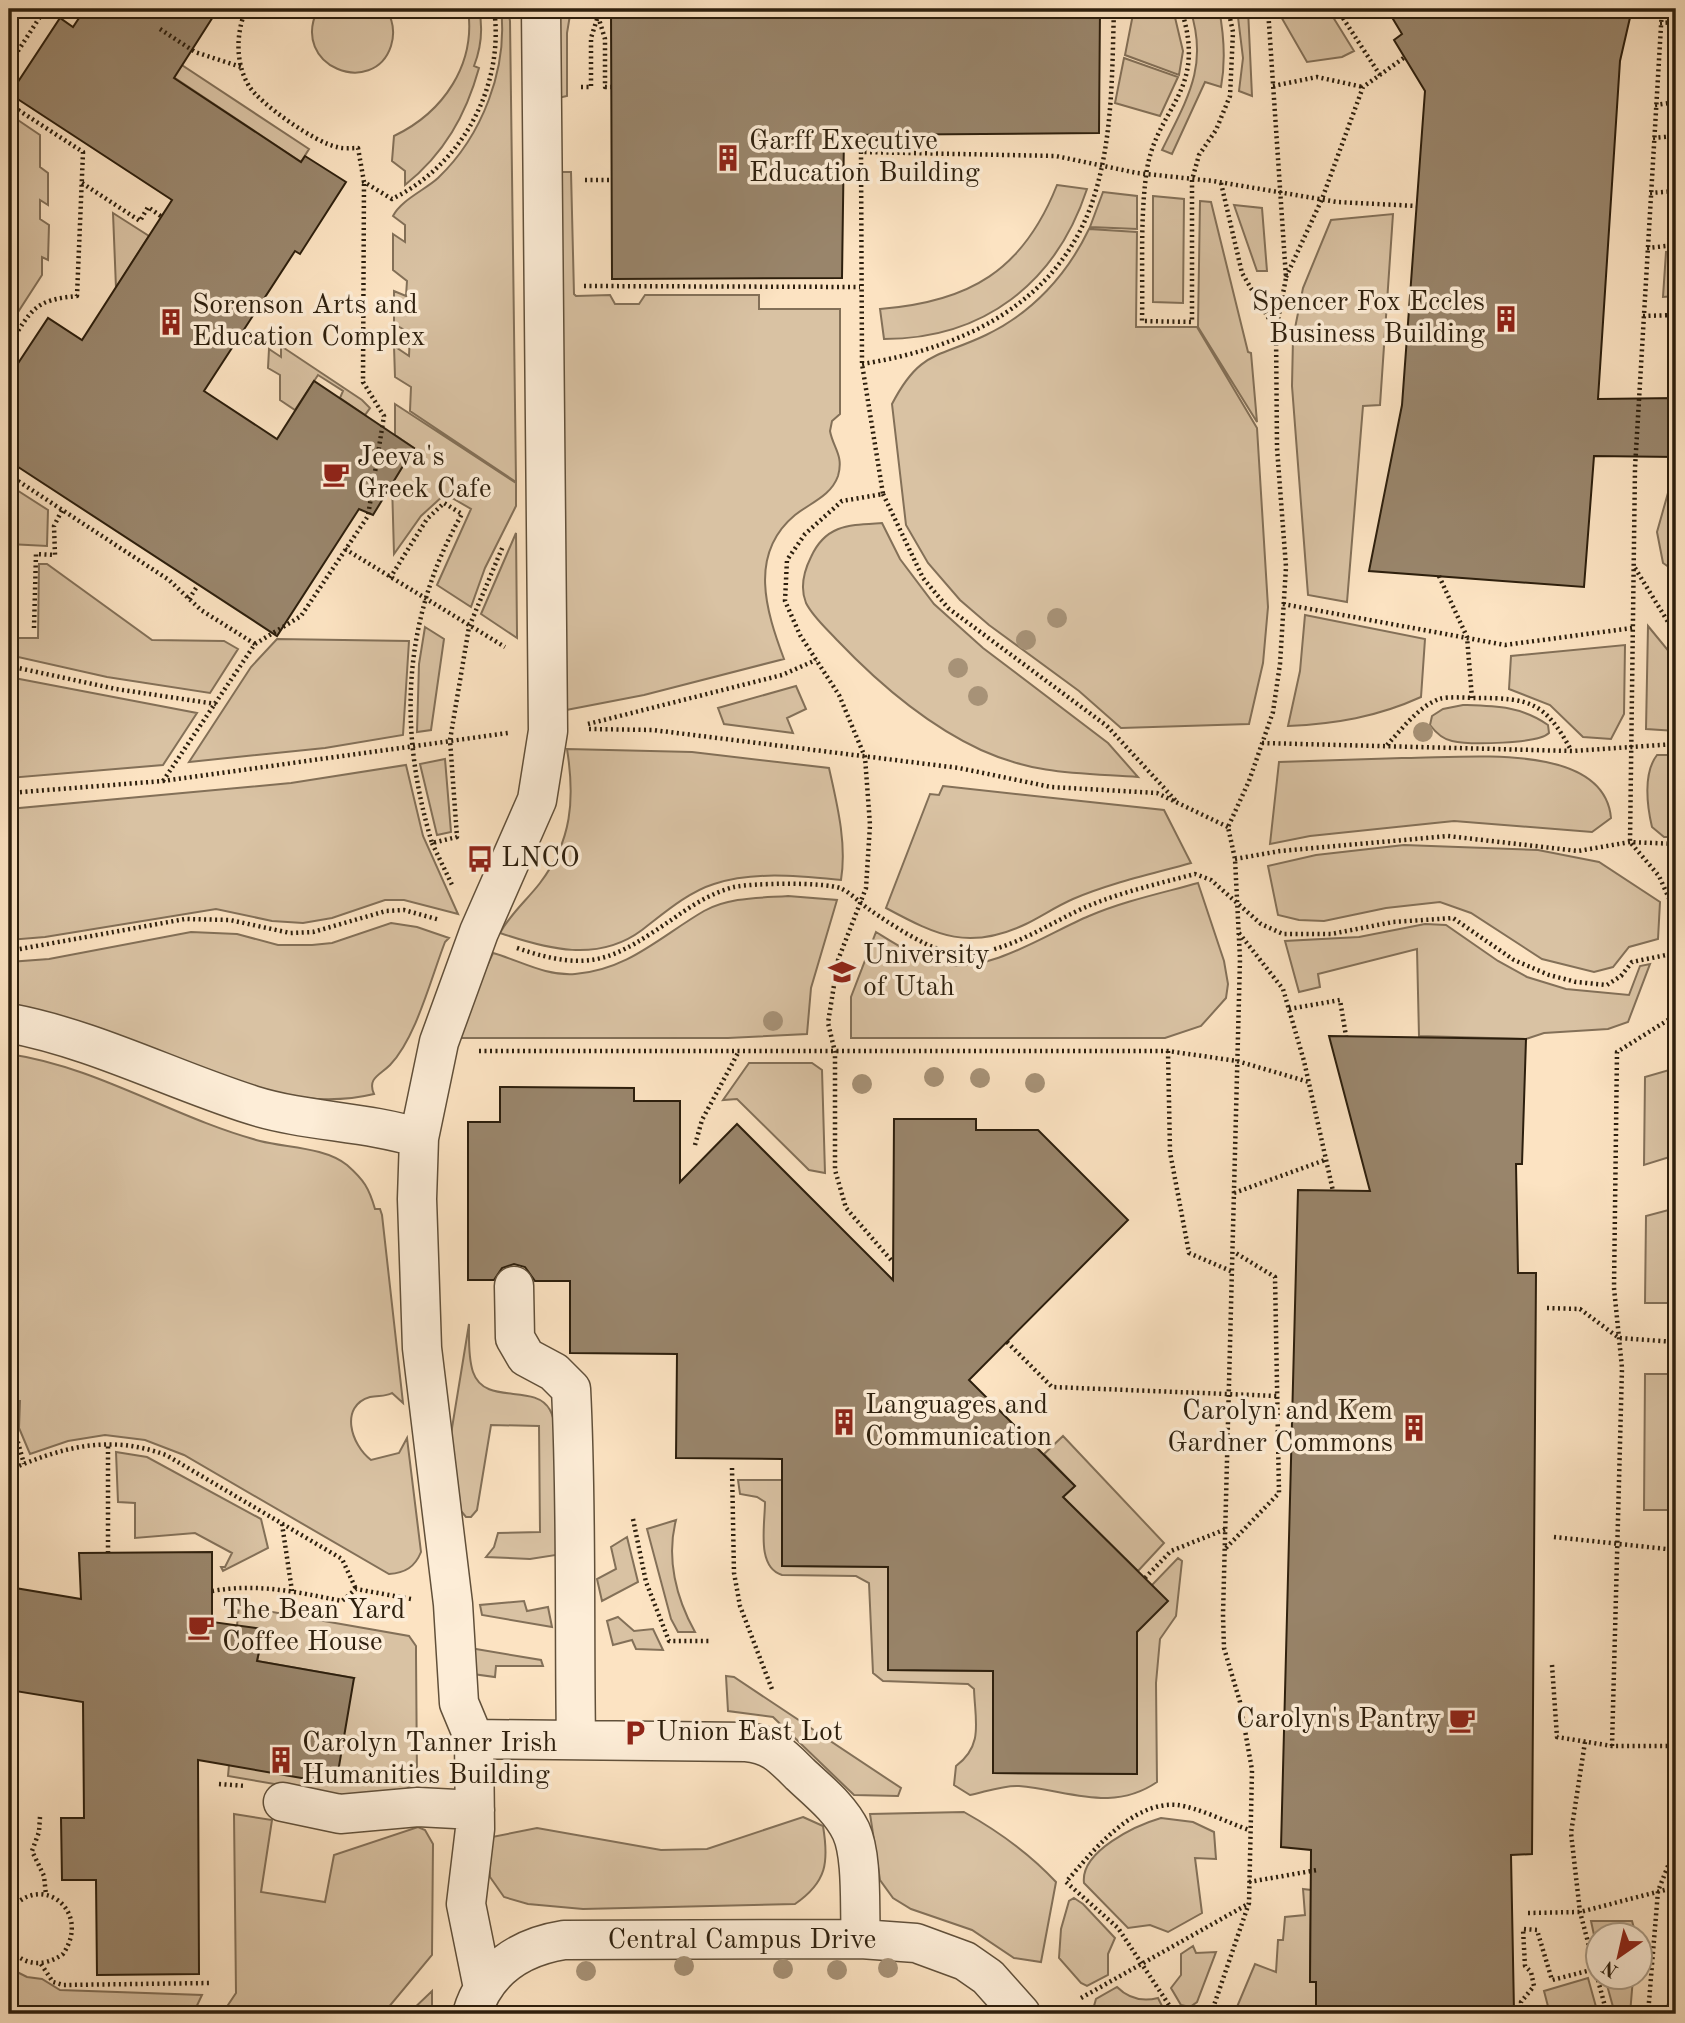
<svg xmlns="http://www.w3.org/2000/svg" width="1685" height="2023" viewBox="0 0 1685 2023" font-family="'Old Standard TT',serif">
	<rect width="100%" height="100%" fill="#fce3c2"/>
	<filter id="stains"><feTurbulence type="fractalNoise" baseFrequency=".00286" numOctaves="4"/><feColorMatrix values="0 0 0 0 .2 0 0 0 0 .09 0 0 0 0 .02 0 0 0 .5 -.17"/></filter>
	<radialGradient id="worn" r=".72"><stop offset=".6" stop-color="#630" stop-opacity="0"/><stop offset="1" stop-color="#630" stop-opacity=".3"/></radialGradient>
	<path fill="#d9c2a3" stroke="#837058" stroke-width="2" d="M318 9H386C393 20 395 33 391 46 374 98 289 67 318 9Z
		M468 9H479C483 28 481 48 474 66L479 68C466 115 444 154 405 185V171L392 161 394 136C444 112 476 64 468 9Z
		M501 9H508L510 21 516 482 410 411 411 387 395 377 394 346 409 356 410 333 394 324V291L406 296 407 281 393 270V234L405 242V225L393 216C401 200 425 190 438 178 482 136 508 69 501 9Z
		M561 9H571L567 33V96L558 98 557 41Z
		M1134 9H1173L1183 51 1179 75 1125 55Z
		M1190 9H1219C1224 35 1226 60 1221 87L1205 82 1172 154 1162 150C1187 99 1209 66 1190 9Z
		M1237 9H1248L1252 96 1239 91 1243 58Z
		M1279 9H1328L1354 51 1342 57 1307 62 1280 15Z
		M150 44 309 149 301 162 142 56Z
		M1124 58 1178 77 1160 116 1115 103Z
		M9 114 40 135V167L48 173V205L40 200V219L49 225 48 260 42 257V275L9 326Z
		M557 172H571L574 294 576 296 610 295 615 304H639L645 295H759V309H840V414L832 421 830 431C833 448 844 455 838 476 831 496 810 503 795 515 748 554 766 611 784 659L644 695 561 711Z
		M1057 185 1087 189C1056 283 984 339 884 339L880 309C969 302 1023 271 1057 185Z
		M1103 192 1137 196V229L1090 227Z
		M1153 196 1184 199 1183 303 1153 302Z
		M1676 198V237L1668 238 1670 199Z
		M1200 201 1211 202 1248 352 1251 353 1257 422 1198 327Z
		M1234 205 1262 208 1267 271H1257Z
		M113 213 149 236 116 288Z
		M1393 214 1380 405 1363 406 1347 602 1308 595 1292 386 1293 338 1303 288 1331 220Z
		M1089 229 1137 232 1136 327H1197L1257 428 1268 607 1263 663 1249 724 1121 728 1079 691 989 625 960 600 928 563 906 525 892 404C920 350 938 358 986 335 1032 313 1067 275 1089 229Z
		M1676 251V296L1663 297 1666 252Z
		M281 346 362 400 370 408 365 415 340 398 343 391 318 375 295 410 280 400V375L268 368 269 349 281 357Z
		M395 404 516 483V506L485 568 471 607 437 585 471 509 445 494 421 516 394 554 392 483 414 448 395 435Z
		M1675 468H1676V572L1663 563 1657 532Z
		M9 485 48 510 47 546 9 544Z
		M882 523 900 559 934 604 983 648 1108 743 1138 777C1080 773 1036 775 981 750 927 725 878 683 837 640 827 629 813 617 806 603 800 588 804 571 811 557 826 524 850 525 882 523Z
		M516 533 517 633V638L481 614Z
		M39 564H47L152 640 224 641 238 649 210 693 107 677 9 655V638H38Z
		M1305 615 1425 639 1421 697C1377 717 1335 724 1288 726L1300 671Z
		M1648 626 1676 660V731L1646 729Z
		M425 627 444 639 431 730 417 732 419 664Z
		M277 639 409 641 403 735 325 748 189 762 251 667Z
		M1625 645 1624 714 1611 739 1583 737 1550 705 1509 689 1511 656Z
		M9 677 197 713 163 765 9 778Z
		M796 686 806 709 787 718 793 733 724 724 718 708Z
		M1463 705C1495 706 1521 706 1548 725L1549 733C1538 744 1469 745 1452 741 1442 739 1436 733 1430 725L1432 716 1443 709Z
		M567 749 692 752 829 768C837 804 847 843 841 880 799 876 754 871 714 884 688 892 663 914 642 930 598 963 547 949 500 933 511 913 527 900 540 883 572 841 575 799 567 749Z
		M1657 755H1676V837H1664L1652 827C1647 806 1643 773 1657 755Z
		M1402 758C1459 759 1604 739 1611 818L1592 832 1454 821 1310 836 1270 844 1279 762Z
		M445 759 451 832 437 835 420 764Z
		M406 765 423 836 458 914 404 900H385L332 918 303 923 272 921 216 909 45 937 9 940V809L291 783Z
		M943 786 1164 810 1191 863C1152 874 1110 883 1073 899 1057 906 1042 916 1026 924 969 951 938 936 886 908L930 794 939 795Z
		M1404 845 1538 850 1599 862 1660 902 1658 939 1629 947 1613 967 1594 972 1542 959 1471 913 1440 902 1386 908 1324 921 1299 920 1278 915 1268 866 1316 855Z
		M1198 883 1224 961 1228 984 1226 998 1201 1026 1165 1038H851V997L876 932C897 945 918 959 943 964 989 974 1048 933 1089 916 1124 901 1162 893 1198 883Z
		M788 896 837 900 811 988 807 1034 728 1038H460L474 994 493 953C521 961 545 976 575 974 628 970 661 936 704 911 729 897 760 898 788 896Z
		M391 923 417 927 449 938 445 942C431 978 416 1038 390 1065 380 1075 367 1078 374 1094 300 1112 225 1080 156 1058 107 1042 58 1026 9 1009V962L49 959 191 932 237 934 278 945H312L332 943Z
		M1425 924 1446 925 1498 961 1527 977 1566 989 1629 995 1640 966 1650 964 1628 1022 1608 1029 1544 1033 1526 1039 1419 1036 1417 949 1318 974 1320 987 1299 992 1285 941 1359 937Z
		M9 1054C98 1067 174 1118 260 1141 287 1148 324 1147 347 1165 364 1180 369 1188 375 1209H380L382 1215 403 1403 392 1393C385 1397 378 1395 370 1397 339 1406 351 1445 371 1460L399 1453 407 1438 421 1552C415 1567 405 1573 389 1574L184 1455 145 1440 105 1435 68 1441 30 1454 19 1428 20 1401H9Z
		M749 1063H812L822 1070 825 1173 809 1170 737 1099 723 1100Z
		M1676 1068V1155L1644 1165 1645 1077Z
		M1676 1208V1303H1645L1646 1216Z
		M469 1324C469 1339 468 1357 473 1372 485 1407 535 1382 550 1410 563 1433 556 1525 556 1555L530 1559 486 1557 494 1547 498 1533 540 1532 539 1426 491 1425 477 1510 471 1517H466L461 1511 451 1434Z
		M1645 1374H1676V1510H1644Z
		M1063 1436 1164 1543 1138 1571 1063 1497 1075 1486 1044 1454Z
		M116 1452 147 1457 261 1519 268 1548 223 1571 221 1567H225L232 1553 195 1533 135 1538V1503L118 1502Z
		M738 1480H782V1566L898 1567 888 1585V1670L1003 1671 994 1773 1137 1774V1632L1152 1585 1178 1558 1182 1561 1176 1616 1160 1639 1156 1683 1157 1782C1112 1813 1068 1790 1019 1786 1003 1785 985 1792 970 1795L954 1785 956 1766C984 1745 975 1721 974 1689L968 1684 883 1681 873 1673 869 1583 856 1576 782 1575C756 1567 765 1525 765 1502L757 1497 740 1494Z
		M676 1520C666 1558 676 1598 695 1632H678L671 1619 647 1529Z
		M627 1537 638 1582 602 1601 597 1579 616 1569 611 1547Z
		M524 1601 527 1611 548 1607 552 1627 482 1615 480 1605Z
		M239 1606 409 1636 416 1646V1655L417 1777 407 1789 368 1800 228 1776 229 1765 354 1678 257 1661 264 1630 237 1626Z
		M618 1617 634 1631 653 1629 663 1650 636 1649 632 1640 613 1645 607 1621Z
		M470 1648 541 1660 543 1666H496L495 1677 473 1674Z
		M726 1676 734 1677 901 1788 898 1796 854 1795 773 1717 728 1711Z
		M964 1812C998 1831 1029 1853 1056 1882L1041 1962 1014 1958 972 1930 911 1909 893 1898 880 1880 870 1814Z
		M234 1814 272 1820 261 1892 325 1902 334 1855 418 1827 425 1830 433 1844 432 1955 383 2014H222L236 1993Z
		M803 1817 823 1826C829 1862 827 1882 795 1904L583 1909 528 1904 504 1897 490 1877 487 1838 537 1828 661 1850 707 1849Z
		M1161 1818 1193 1822 1214 1832 1216 1859 1195 1858 1202 1913 1168 1932 1150 1925 1128 1928 1084 1883C1080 1851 1137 1825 1161 1818Z
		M1303 1889 1311 1890 1310 1982H1316V2014H1234L1255 1964 1276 1972 1278 1940H1283L1285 1917 1305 1915Z
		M1074 1898 1083 1904 1115 1938 1108 1954V1975L1087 1986 1081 1983 1059 1958 1061 1929 1069 1901Z
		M1591 1921H1632L1636 1935 1598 1936 1597 1949Z
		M1676 1922V2014H1666L1668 2003Z
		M1193 1946 1196 1953 1216 1952 1197 2002 1190 2007 1181 2005 1171 1988 1181 1975V1954Z
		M9 1968 27 1977 42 1979 60 1990 202 1995 193 2014H9Z
		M1588 1978 1598 2014H1550L1544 1991Z
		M1605 1978H1633L1630 2014H1615Z
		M1117 1987C1129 1999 1142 2002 1158 1998L1166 2014H1096L1094 2006 1096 1999Z
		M432 1991V2014H408Z"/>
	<path fill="#99856b" stroke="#2d1f0d" stroke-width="2" d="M85 9H218L174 78 301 162 305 156 346 182 300 254 295 251 204 391 277 439 314 381 414 448 373 515 359 509 277 636 9 461V377L48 318 82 340 172 200 10 94 60 18 73 27Z
		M611 9H1100L1099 133 844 135 842 278 612 279Z
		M1387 9H1632L1620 61 1598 399 1676 398V457L1594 456 1584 587 1369 571 1402 405 1425 91 1394 40 1402 34Z
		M1329 1036 1526 1039 1522 1164H1516L1518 1273H1536L1532 1854 1511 1855 1514 2011 1316 2014V1982H1310L1311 1850 1281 1847 1298 1190 1370 1191Z
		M500 1087 634 1088V1101H680V1182L737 1124 893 1280 894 1119H976V1130H1038L1128 1220 969 1380 1075 1486 1063 1497 1168 1601 1137 1632V1774L993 1773V1671L888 1670V1567L782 1566V1459L676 1458 677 1354 570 1353V1281H535L525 1267 514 1264 502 1268 494 1280H468V1122H500Z
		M212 1552V1622L264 1629 257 1661 354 1678 336 1784 198 1760 199 1974 97 1975 96 1880H62L61 1818H84L83 1702 9 1690V1587L81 1599 79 1553Z"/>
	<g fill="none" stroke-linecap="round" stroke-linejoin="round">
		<defs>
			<path id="minor" d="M9 1023C94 1039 170 1079 252 1105 306 1122 365 1121 419 1138
				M514 1286 515 1338 526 1357 554 1372 571 1389C577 1506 574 1623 576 1740
				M474 1739 746 1742C772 1744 783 1757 800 1774 818 1791 840 1808 851 1831 863 1857 859 1909 861 1939
				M283 1802 340 1814 418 1807 475 1810
				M483 1988 466 1904 475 1829 474 1739 459 1703 453 1604 422 1348 417 1199 419 1138 439 1042 479 932 537 800 548 731 541 9
				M472 2014C485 1970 520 1947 564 1940L861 1939 916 1943 965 1961 988 1977 1021 2014"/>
		</defs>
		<use href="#minor" stroke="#61503a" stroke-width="41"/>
		<path stroke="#2d1f0d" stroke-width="4.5" stroke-dasharray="2 3.5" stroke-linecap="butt" d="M246 9C236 33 235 63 249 86 260 104 316 143 337 147 343 149 351 148 358 148L364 182 392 199C462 165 505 86 494 9
			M1181 9C1209 94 1154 107 1146 176 1140 223 1143 274 1142 321L1192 322V180L1199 155 1216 130 1230 96 1233 32 1228 9
			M1337 9 1380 75
			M1662 9 1635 468 1630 842 1659 876 1676 914
			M1660 23 1676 22
			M160 29 195 52 241 67
			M9 65 45 9
			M1273 86 1317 77 1363 87
			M581 87H591V38L598 16 605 39V87H612
			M9 104 83 152 77 296C33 300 32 310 9 345
			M1655 105 1676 102
			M1653 138 1676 136
			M585 180H612
			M82 183 140 221 148 207 162 217
			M1221 183 1242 273 1275 329
			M1650 193 1676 191
			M1647 248 1676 245
			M1286 277 1322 199 1363 87 1405 57
			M584 286 860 287
			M1643 316 1676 315
			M862 364C963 348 1058 304 1093 200 1113 139 1112 72 1114 9
			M9 475 169 580 201 610 255 644
			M883 494 923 578 948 608 1107 726 1177 802
			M345 549 505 647
			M1635 568 1676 635
			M1439 576 1467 637 1472 698
			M390 578 427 519 444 503 462 514C402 619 398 730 432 843L457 837 450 740 469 627 503 546
			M189 599 198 585
			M1283 604 1505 645 1632 628
			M34 628 36 554 55 555 54 526 62 510
			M9 666 116 689 216 704
			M588 724 782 675 816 660
			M589 729 653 730 959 768 1051 787 1157 793 1228 827
			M1262 743 1572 751 1676 744
			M1387 745C1402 729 1418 707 1439 699 1449 696 1466 698 1477 698 1530 698 1545 702 1571 750
			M163 781 255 644 301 616 368 516 384 416 363 382 364 182
			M9 793 163 781 508 733
			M432 843 453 887
			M1235 859 1280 851 1448 836 1578 851 1630 842 1676 844
			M1239 933 1283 989 1304 1061 1333 1191
			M517 948C593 974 614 959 677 916 694 904 714 892 734 887 752 883 823 882 840 888 850 892 861 904 870 910 889 923 922 945 944 951 995 965 1049 921 1093 904 1126 891 1161 883 1195 874L1211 880 1261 924 1283 934H1331L1393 922 1453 918 1514 960 1549 975 1576 982 1607 985 1621 976 1632 962 1676 953
			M9 951 185 919 230 920 290 933 313 932 386 911 404 910 440 920
			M1289 1009 1340 1000 1346 1036
			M479 1051H1168L1237 1061 1309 1082
			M1168 1051 1170 1152 1189 1253 1233 1272
			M695 1145 702 1120 739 1051
			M1234 1193 1325 1160
			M891 1260 846 1208 835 1170V1052L828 1023 838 960 866 888 870 825 865 757 839 695 800 635 785 601 787 560 805 534 842 501 883 494 862 364 861 152 1056 156 1137 173 1213 181 1337 202 1417 206
			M1547 1308 1580 1309 1619 1338 1676 1342
			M1007 1342 1052 1387 1277 1396
			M9 1410 24 1464
			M732 1468 734 1573 740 1606 773 1692
			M9 1470C63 1447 109 1434 166 1455L342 1559 356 1589
			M633 1519 646 1582 669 1641H709
			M282 1524 292 1591
			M1554 1537 1676 1550
			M1226 1548 1279 1493 1275 1277 1234 1252
			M108 1553V1443
			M1145 1578 1171 1551 1226 1529
			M212 1591C258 1583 297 1592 342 1601L356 1589 411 1599
			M1552 1665 1557 1737 1612 1746H1676
			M1585 1742 1571 1833 1580 1912 1607 2014
			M1612 1746 1622 1368 1614 1288 1617 1052 1676 1015
			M219 1784 246 1786
			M40 1817 39 1832 32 1851 44 1876 46 1895
			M1249 1882 1317 1870
			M9 1912C39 1870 93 1910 63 1954 45 1967 22 1967 9 1946
			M1528 1913 1580 1912 1676 1887
			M41 1964 53 1982 63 1985 211 1983
			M1081 1998 1248 1904
			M1175 2014 1118 1928 1066 1882C1092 1852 1132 1801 1177 1805 1197 1807 1229 1823 1249 1830
			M1211 2014 1249 1903 1252 1770 1240 1702 1224 1648 1223 1615 1240 959 1235 859 1228 827 1249 781 1273 712 1280 664 1286 567 1277 448 1276 330 1286 278 1268 9
			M1443 2014H1448
			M1522 2014 1521 2002 1534 1986 1531 1972 1525 1966 1523 1929 1537 1930 1552 1980 1595 1969
			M1648 2014 1658 1891 1676 1846"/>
		<use href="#minor" stroke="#fdedd7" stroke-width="38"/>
	</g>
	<g fill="#a79277">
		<circle cx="1057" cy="618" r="10"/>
		<circle cx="1026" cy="640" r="10"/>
		<circle cx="958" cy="668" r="10"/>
		<circle cx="978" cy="696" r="10"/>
		<circle cx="1423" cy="732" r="10"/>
		<circle cx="773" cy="1021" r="10"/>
		<circle cx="934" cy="1077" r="10"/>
		<circle cx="980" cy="1078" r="10"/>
		<circle cx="1035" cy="1083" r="10"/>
		<circle cx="862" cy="1084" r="10"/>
		<circle cx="684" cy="1966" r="10"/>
		<circle cx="888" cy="1968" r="10"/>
		<circle cx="783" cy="1969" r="10"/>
		<circle cx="837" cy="1970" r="10"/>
		<circle cx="586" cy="1971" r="10"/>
	</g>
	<defs>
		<symbol id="building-bare" viewBox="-9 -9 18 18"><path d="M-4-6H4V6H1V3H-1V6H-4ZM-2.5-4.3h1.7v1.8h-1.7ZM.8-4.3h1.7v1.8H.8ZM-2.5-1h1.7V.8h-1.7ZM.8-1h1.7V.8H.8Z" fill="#8f2418" stroke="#fdedd7" stroke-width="2.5" paint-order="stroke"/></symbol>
		<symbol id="cafe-bare" viewBox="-9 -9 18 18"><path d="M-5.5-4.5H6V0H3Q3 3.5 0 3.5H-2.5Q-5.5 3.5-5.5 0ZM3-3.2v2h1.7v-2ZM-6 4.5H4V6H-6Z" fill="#8f2418" stroke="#fdedd7" stroke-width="2.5" paint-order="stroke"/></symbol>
		<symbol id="bus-bare" viewBox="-9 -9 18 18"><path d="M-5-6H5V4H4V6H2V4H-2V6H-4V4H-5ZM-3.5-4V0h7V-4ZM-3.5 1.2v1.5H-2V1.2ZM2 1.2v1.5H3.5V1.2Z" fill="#8f2418" stroke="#fdedd7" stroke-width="2.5" paint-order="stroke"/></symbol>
		<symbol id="university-bare" viewBox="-9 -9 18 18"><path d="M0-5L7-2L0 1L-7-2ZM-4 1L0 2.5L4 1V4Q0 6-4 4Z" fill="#8f2418" stroke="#fdedd7" stroke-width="2.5" paint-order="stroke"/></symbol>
		<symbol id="parking-bare" viewBox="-9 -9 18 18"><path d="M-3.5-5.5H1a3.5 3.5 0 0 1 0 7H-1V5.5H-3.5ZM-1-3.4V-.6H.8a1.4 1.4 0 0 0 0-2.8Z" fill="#8f2418" stroke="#fdedd7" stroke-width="2.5" paint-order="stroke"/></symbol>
	</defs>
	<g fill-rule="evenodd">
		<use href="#building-bare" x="709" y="139" width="38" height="38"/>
		<use href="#building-bare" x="1487" y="300" width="38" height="38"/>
		<use href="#building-bare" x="152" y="303" width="38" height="38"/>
		<use href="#cafe-bare" x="317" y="455" width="38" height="38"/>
		<use href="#bus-bare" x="461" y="840" width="38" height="38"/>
		<use href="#university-bare" x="823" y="953" width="38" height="38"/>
		<use href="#building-bare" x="825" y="1403" width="38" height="38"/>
		<use href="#building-bare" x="1395" y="1409" width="38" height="38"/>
		<use href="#cafe-bare" x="182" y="1608" width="38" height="38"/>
		<use href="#cafe-bare" x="1443" y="1701" width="38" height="38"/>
		<use href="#parking-bare" x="616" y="1714" width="38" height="38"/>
		<use href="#building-bare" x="262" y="1741" width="38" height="38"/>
	</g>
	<g text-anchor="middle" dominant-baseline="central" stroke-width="7" stroke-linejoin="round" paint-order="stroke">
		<g font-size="28" fill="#2d1f0d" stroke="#fdedd7" text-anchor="start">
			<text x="749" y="142">Garff Executive<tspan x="749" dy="32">Education Building</tspan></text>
			<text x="1485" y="303" text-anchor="end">Spencer Fox Eccles<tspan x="1485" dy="32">Business Building</tspan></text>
			<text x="192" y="306">Sorenson Arts and<tspan x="192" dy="32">Education Complex</tspan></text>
			<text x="357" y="458">Jeeva's<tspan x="357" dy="32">Greek Cafe</tspan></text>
			<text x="501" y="859">LNCO</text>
			<text x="863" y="956">University<tspan x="863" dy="32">of Utah</tspan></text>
			<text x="865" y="1406">Languages and<tspan x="865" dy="32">Communication</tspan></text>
			<text x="1393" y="1412" text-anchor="end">Carolyn and Kem<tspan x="1393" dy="32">Gardner Commons</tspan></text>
			<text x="222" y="1611">The Bean Yard<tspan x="222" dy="32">Coffee House</tspan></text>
			<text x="1441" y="1720" text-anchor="end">Carolyn's Pantry</text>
			<text x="656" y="1733">Union East Lot</text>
			<text x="302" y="1744">Carolyn Tanner Irish<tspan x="302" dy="32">Humanities Building</tspan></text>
		</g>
		<g font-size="28" fill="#2d1f0d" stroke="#fdedd7">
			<text x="742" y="1941">Central Campus Drive</text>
		</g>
	</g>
	<rect width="1685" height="2023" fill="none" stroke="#fce3c2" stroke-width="35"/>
	<rect x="10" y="10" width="1664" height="2002" fill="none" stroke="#2d1f0d" stroke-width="3.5"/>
	<rect x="18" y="18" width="1650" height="1988" fill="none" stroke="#2d1f0d" stroke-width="2"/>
	<g transform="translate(1619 1956) rotate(214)"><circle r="33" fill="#fdedd7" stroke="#aa9b86" stroke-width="2"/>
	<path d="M0-5L12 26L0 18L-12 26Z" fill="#8f2418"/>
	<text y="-10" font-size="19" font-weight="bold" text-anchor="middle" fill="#2d1f0d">N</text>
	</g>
	<rect width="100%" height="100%" filter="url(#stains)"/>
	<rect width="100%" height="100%" fill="url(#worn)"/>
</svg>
